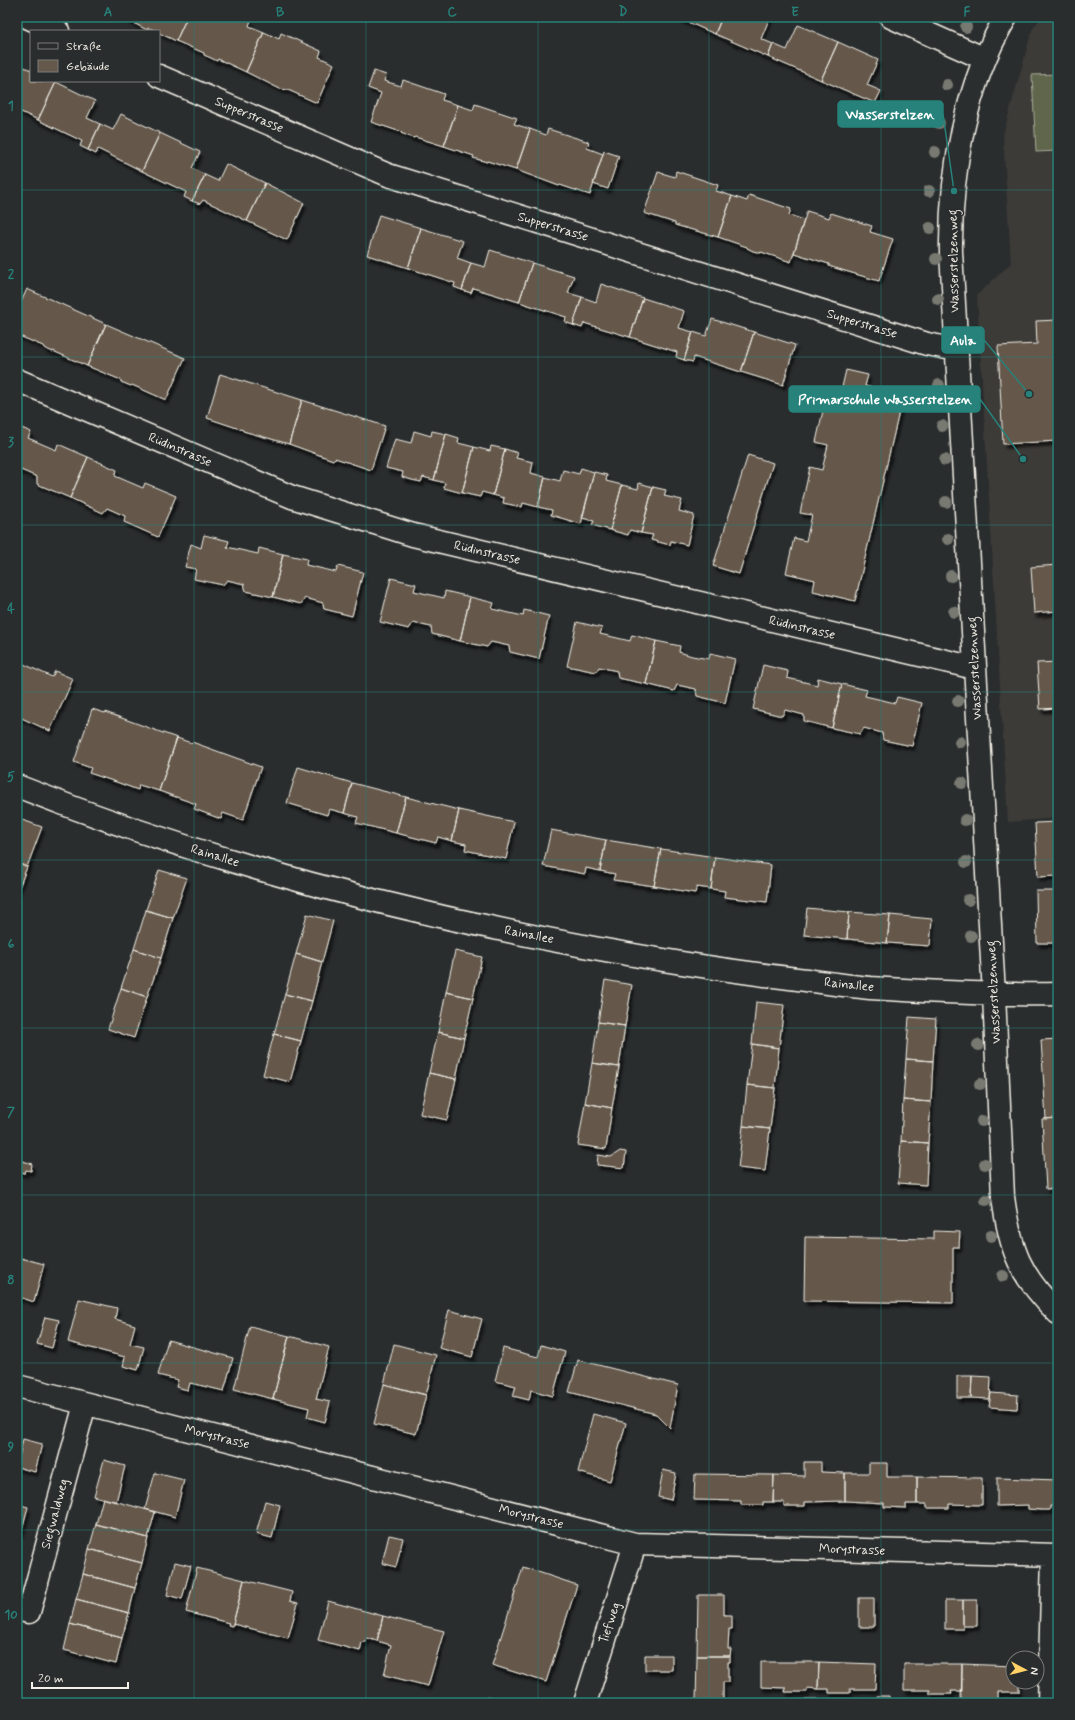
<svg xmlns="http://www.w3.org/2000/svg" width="1075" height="1720" viewBox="0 0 1075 1720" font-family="Mynerve,sans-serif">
	<defs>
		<filter id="shadow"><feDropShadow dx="2.5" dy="4.5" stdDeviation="1" flood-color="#0009"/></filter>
	</defs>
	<rect width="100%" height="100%" fill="#2a2d2e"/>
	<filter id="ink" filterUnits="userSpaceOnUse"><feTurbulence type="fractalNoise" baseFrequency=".025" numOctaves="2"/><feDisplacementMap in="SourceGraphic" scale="8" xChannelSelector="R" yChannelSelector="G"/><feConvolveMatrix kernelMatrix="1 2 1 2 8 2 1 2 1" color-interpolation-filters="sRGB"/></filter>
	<g filter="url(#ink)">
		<path fill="#3c3a37" d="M1041 17H1058V818L1008 822 977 295 1011 263 1003 135 1032 30Z"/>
		<path fill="#5f664c" stroke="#aaac9a" d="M1058 74V151L1036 152 1032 75Z"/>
		<path fill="#65594c" stroke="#f4f1e8" filter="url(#shadow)" d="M122 17H187L176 41 159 33V31L148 28 147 30Z
			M187 17H244L251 20 249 26 264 32 246 72 218 59 217 61 211 58 204 55V53L176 41Z
			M676 17H722L715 34Z
			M722 17H770L761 39 773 44 768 57 715 34Z
			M798 25 838 42 821 80 768 57 773 44 787 50Z
			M264 32 279 39 281 33 321 51 319 57 334 64 317 103 288 90 280 89 246 72Z
			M838 42 878 60 867 85 881 91 875 103 821 80Z
			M17 64 31 70V81L56 82 38 120 17 110Z
			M374 71 386 75 384 81 401 86 403 80 444 94 442 100 458 105 444 146 415 137 414 138 408 136 401 133V132L371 122 381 93 368 88Z
			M56 82 95 101 87 118 100 124 88 150 80 146 82 141 38 120Z
			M475 104 517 118 514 124 530 129 516 170 487 161V162L473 158 474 156 444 146 458 105 473 110Z
			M121 114 160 133 142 171 98 149 96 154 88 150 100 124 113 130Z
			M530 129 546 135 548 129 589 142 587 148 603 154 590 195 560 185 559 186 516 170Z
			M160 133 200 152 192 168 205 175 192 201 184 197 186 192 142 171Z
			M604 151 619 156 608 189 593 184Z
			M226 164 265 183 247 221 203 200 200 204 192 201 205 175 218 181Z
			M676 171 718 185 716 191 732 196 718 237 675 225V223L644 213 658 172 675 177Z
			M265 183 304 203 287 240 247 221Z
			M749 195 791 209 789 215 804 220 791 262 761 252V253L753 251 747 248V247L718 237 732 196 747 201Z
			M807 211 829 218 831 213 872 226 870 232 893 239 879 281 835 268 829 266V264L794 253Z
			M379 215 421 228 408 268 367 255Z
			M421 228 463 241 457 258 471 263 462 290 454 287 455 283 408 268Z
			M490 250 532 263 519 302 473 288 471 293 462 290 471 263 485 267Z
			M532 263 574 276 568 293 582 297 573 325 565 322 566 317 519 302Z
			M601 284 643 298 630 337 584 323 582 328 573 325 582 297 596 302Z
			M27 289 106 324 87 366 53 351V352L44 348 43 346 17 335V311Z
			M643 298 684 311 679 328 693 332 684 360 676 357 677 352 630 337Z
			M712 319 754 332 741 372 694 357 693 362 684 360 693 332 706 336Z
			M1058 320V441L1003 444 998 346 1037 344 1036 321Z
			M106 324 185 358 166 400 132 385 131 386 121 382V380L87 366Z
			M754 332 795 345 783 385 741 372Z
			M846 370 868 375 865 386 903 395 855 601 813 591 815 580 786 573 794 538 806 541 812 515 800 513 810 467 822 470 828 445 816 442 826 397 839 400Z
			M220 374 302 400 289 444 243 431V430L207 418Z
			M302 400 385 426 371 470 335 458 333 460 289 444Z
			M17 426 31 432 28 438 56 450 58 444 88 457 70 498 37 484V477L21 470 17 473Z
			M414 431 431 436 432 431 446 434 434 480 423 477 421 482 412 480 402 477 403 472 386 468 395 439 411 443Z
			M446 434 459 438 458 443 474 447 462 493 444 488 445 483 434 480Z
			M491 446 505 449 493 495 482 492 480 497 462 493 474 447 490 451Z
			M505 449 518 453 516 458 533 462 531 473 545 477 538 507 523 503 522 507 503 503 504 498 493 495Z
			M748 455 773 463 739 574 713 566Z
			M88 457 117 470 115 476 143 488 145 483 176 496 158 537 124 522 125 516 107 508 103 513 70 498Z
			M581 468 594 472 581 524 551 515 552 510 538 507 545 477 560 481 563 470 579 474Z
			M594 472 607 475 606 481 622 485 610 530 592 525 594 521 582 518Z
			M639 483 653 487 641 533 630 530 628 535 610 530 622 485 638 489Z
			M653 487 666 490 664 496 682 500 679 511 694 515 687 545 671 541 670 545 651 540 653 535 641 533Z
			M204 535 229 541 227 547 258 554 259 548 283 554 273 597 246 591 244 584 227 580 223 585 194 579 196 569 185 567 191 544 201 548Z
			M283 554 307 559 306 565 319 568 336 572 338 566 363 572 352 616 324 609 323 603 305 598 301 604 273 597Z
			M1058 565V611L1034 613 1031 567Z
			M391 578 416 584 414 591 444 598 445 591 470 597 460 641 432 634 431 627 413 623 409 629 380 622Z
			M470 597 494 603 492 609 505 612 523 616 524 610 549 616 539 659 510 652 509 646 491 642 487 647 460 641Z
			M577 622 602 628 600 634 630 641 632 635 656 641 646 684 618 678 617 671 599 667 596 672 567 666Z
			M656 641 680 646 679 652 692 656 709 659 710 653 735 659 725 703 697 696 696 689 677 685 674 691 646 684Z
			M17 661 52 677 55 671 73 679 50 731 17 716Z
			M1058 662V708L1040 709 1037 663Z
			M763 665 788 671 787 678 817 685 818 678 842 684 832 728 804 721V715L785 710 782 716 753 709Z
			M842 684 867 690 865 696 878 699 895 703 897 697 922 703 912 746 883 740 882 733 864 728 860 734 832 728Z
			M92 709 105 713V712L177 738 159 791 139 785 138 790 119 783 89 773 91 768 74 762Z
			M177 738 191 743 192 742 261 767 243 820 223 813 221 819 194 809 196 804 159 791Z
			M298 767 352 783 344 813 329 809 327 815 287 803Z
			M352 783 406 797 396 833 356 823 358 817 344 813Z
			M406 797 459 810 452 841 438 837 436 843 396 833Z
			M459 810 514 822 506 859 465 850 466 844 452 841Z
			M17 818 42 827 27 867 17 863Z
			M1058 822V876L1038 877 1035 823Z
			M551 830 606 840 600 871 586 868 585 874 543 866Z
			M606 840 661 849 654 886 613 880 615 874 600 871Z
			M661 849 715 857 711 889 697 887 695 893 654 886Z
			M715 857 771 865 767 902 724 897 725 891 711 889Z
			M17 863 27 867 17 893Z
			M159 870 187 878 173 918 146 910Z
			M1036 891H1058V950H1055V943H1037Z
			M807 908 849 912 847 939 804 935Z
			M146 910 173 918 161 958 134 949Z
			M849 912 890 915 887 943 847 939Z
			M307 914 333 921 322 962 296 954Z
			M890 915 932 919 930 946 887 943Z
			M134 949 161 958 147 997 121 988Z
			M455 951 482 957 473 998 446 992Z
			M296 954 322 962 312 1001 285 994Z
			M605 980 632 985 625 1026 598 1022Z
			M121 988 147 997 134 1038 108 1029Z
			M446 992 473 998 464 1038 438 1032Z
			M285 994 312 1001 301 1041 274 1034Z
			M756 1002 784 1005 779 1048 752 1044Z
			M909 1017 936 1019 933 1061 906 1059Z
			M598 1022 625 1026 619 1067 592 1063Z
			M438 1032 464 1038 456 1079 429 1073Z
			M274 1034 301 1041 290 1082 263 1075Z
			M1058 1039V1118L1046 1119 1041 1040Z
			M752 1044 779 1048 775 1088 747 1085Z
			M906 1059 933 1061 931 1102 903 1100Z
			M592 1063 619 1067 612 1108 585 1103Z
			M429 1073 456 1079 447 1120 420 1114Z
			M747 1085 775 1088 770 1129 743 1126Z
			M903 1100 931 1102 928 1143 901 1141Z
			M585 1103 612 1108 606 1149 578 1145Z
			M1058 1118V1188L1046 1189 1042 1119Z
			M743 1126 770 1129 765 1171 738 1168Z
			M901 1141 928 1143 926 1185 898 1183Z
			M620 1151 626 1152 624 1168 597 1165 598 1155 611 1157Z
			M17 1159 32 1164 31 1171 26 1170 25 1173 17 1171Z
			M934 1231 960 1232 959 1247H953V1303L804 1301 805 1237 934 1239Z
			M17 1257 44 1264 34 1302 19 1297 17 1301Z
			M79 1299 117 1308 115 1319 135 1325 130 1344 144 1347 138 1370 123 1366 125 1357 68 1342Z
			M449 1310 482 1319 472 1357 439 1348Z
			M45 1317 59 1320 52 1348 37 1344Z
			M250 1326 289 1336 273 1399 234 1389Z
			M289 1336 329 1347 316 1399 330 1402 325 1422 307 1417 309 1408 273 1399Z
			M168 1340 233 1358 224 1391 190 1383 188 1390 176 1387 178 1380 158 1375Z
			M394 1344 436 1355 426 1395 384 1384Z
			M541 1345 565 1352 553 1396 531 1390 529 1400 513 1396 516 1386 495 1381 503 1348 538 1357Z
			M578 1360 678 1385 670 1428 656 1414 569 1392Z
			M957 1376H972L971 1398H957Z
			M972 1376 991 1377 990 1399 971 1398Z
			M384 1384 426 1395 416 1434 374 1424Z
			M991 1393 1018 1395 1017 1409 989 1407Z
			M593 1414 626 1423 610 1481 578 1472Z
			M23 1439 42 1444 35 1472 17 1467Z
			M104 1460 125 1466 116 1502 94 1496Z
			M804 1462H821V1472L845 1473V1501L805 1502V1506H784V1502H773L774 1475 804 1476Z
			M869 1463H887V1477H917V1504H906V1508L884 1507V1503L845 1501V1473H869Z
			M663 1470 676 1473 671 1500 658 1497Z
			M155 1473 184 1480 175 1517 145 1509Z
			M695 1474 774 1475 773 1502H763V1505H741V1501L694 1500Z
			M917 1477 982 1478V1505L949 1504V1508H927V1504H917Z
			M997 1478 1058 1480V1506H1050V1510H1041L1028 1509V1505L997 1506Z
			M103 1498 155 1512 148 1538 96 1524Z
			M265 1501 280 1505 272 1538 256 1534Z
			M17 1504 28 1507 21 1533 17 1532Z
			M96 1524 148 1538 142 1563 89 1549Z
			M389 1535 403 1538 396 1567 382 1563Z
			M89 1549 142 1563 135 1588 83 1574Z
			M175 1562 191 1566 182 1599 167 1595Z
			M523 1567 577 1585 546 1682 492 1665Z
			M197 1568 244 1580 233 1624 232 1626 228 1625 229 1623 186 1612Z
			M83 1574 135 1588 129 1613 76 1599Z
			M244 1580 292 1592 290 1601 298 1603 288 1638 233 1624Z
			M698 1595H724V1615H732V1629H729L728 1649H731L730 1656H697Z
			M859 1598H874V1627H859Z
			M76 1599 129 1613 122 1638 70 1624Z
			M945 1600H963V1629H945Z
			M963 1600H977V1626H963Z
			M328 1601 383 1616 377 1641 367 1638 366 1642H362L360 1651 318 1640Z
			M383 1616 444 1631 428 1686 384 1675 391 1645 377 1641Z
			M70 1624 122 1638 116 1664 64 1650Z
			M645 1655H672V1670H645Z
			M697 1656H730V1662H728V1682H723V1703H696Z
			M761 1662H819L818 1689 807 1688V1692H785L786 1688 761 1687Z
			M819 1662 876 1664 875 1689H850V1693H829V1689H818Z
			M904 1664H962V1691H951L952 1694H930V1690H904Z
			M962 1664 1013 1666V1682H1019V1692H998V1703H961Z
			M877 1696H889V1703H877Z
			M488 1697 506 1703H487Z
			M805 1699H818V1703H805Z"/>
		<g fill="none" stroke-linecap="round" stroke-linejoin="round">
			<defs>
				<path id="street" d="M27 17 58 31
					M891 17 985 59
					M1006 17C965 86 950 172 951 252L994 994 1003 1197C1010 1250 1020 1276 1058 1313
					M159 76 388 175 927 344 957 350
					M17 380 292 497 413 535 975 668
					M17 786C203 860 398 912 594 948 665 961 735 972 806 980 828 983 849 986 870 988 933 992 996 995 1058 994
					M17 1386 635 1544 1058 1555
					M17 1609 29 1612 85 1404
					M585 1703 635 1544
					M1049 1703 1053 1555"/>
			</defs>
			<use href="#street" stroke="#f4f1e8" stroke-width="25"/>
			<use href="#street" stroke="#2a2d2e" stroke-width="22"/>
		</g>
		<g fill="#787a72">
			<circle cx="966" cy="27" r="6"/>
			<circle cx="947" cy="85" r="6"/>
			<circle cx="939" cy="123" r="6"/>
			<circle cx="935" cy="152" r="6"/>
			<circle cx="929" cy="191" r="6"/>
			<circle cx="930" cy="228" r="6"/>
			<circle cx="936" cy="259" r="6"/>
			<circle cx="938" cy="299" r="6"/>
			<circle cx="939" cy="385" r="6"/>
			<circle cx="942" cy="426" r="6"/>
			<circle cx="945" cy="460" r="6"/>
			<circle cx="946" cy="502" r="6"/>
			<circle cx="948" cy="539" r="6"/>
			<circle cx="951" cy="576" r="6"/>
			<circle cx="954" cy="612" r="6"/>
			<circle cx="958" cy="701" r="6"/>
			<circle cx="960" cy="742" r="6"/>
			<circle cx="962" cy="783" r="6"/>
			<circle cx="965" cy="820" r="6"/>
			<circle cx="966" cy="862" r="6"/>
			<circle cx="968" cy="900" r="6"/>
			<circle cx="971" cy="936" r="6"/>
			<circle cx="978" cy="1045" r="6"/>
			<circle cx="980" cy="1084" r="6"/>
			<circle cx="982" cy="1121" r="6"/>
			<circle cx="985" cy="1164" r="6"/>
			<circle cx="986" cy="1200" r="6"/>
			<circle cx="991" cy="1236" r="6"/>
			<circle cx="1003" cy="1276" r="6"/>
		</g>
	</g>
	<path fill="none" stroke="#26827a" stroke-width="1" stroke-opacity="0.55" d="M194 17V1703M366 17V1703M538 17V1703M709 17V1703M881 17V1703M17 190H1058M17 357H1058M17 525H1058M17 692H1058M17 860H1058M17 1028H1058M17 1195H1058M17 1363H1058M17 1530H1058"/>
	<g text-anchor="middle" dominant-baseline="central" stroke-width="3" stroke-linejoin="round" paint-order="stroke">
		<g font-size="13" fill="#f4f1e8" stroke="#2a2d2e">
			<text transform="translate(249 115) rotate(23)">Supperstrasse</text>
			<text transform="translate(553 227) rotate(17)">Supperstrasse</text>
			<text transform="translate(954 261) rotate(-91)">Wasserstelzenweg</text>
			<text transform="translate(862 324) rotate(17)">Supperstrasse</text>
			<text transform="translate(180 450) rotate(23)">Rüdinstrasse</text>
			<text transform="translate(487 553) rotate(13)">Rüdinstrasse</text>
			<text transform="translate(802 628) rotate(13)">Rüdinstrasse</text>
			<text transform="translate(975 668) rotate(-93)">Wasserstelzenweg</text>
			<text transform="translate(215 856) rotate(17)">Rainallee</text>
			<text transform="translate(529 935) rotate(11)">Rainallee</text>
			<text transform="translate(849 985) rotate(6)">Rainallee</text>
			<text transform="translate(994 992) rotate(-93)">Wasserstelzenweg</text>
			<text transform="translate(217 1437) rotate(14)">Morystrasse</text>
			<text transform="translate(55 1514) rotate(-75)">Siegwaldweg</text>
			<text transform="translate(531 1517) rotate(14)">Morystrasse</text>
			<text transform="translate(852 1550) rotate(2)">Morystrasse</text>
			<text transform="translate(610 1623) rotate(-72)">Tiefweg</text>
		</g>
	</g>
	<path fill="none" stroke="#26827a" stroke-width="1.5" d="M954 191L943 114M1029 394L984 340M1023 459L980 399"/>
	<g fill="#26827a" stroke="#2a2d2e" stroke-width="1.5">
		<circle cx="954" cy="191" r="4"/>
		<circle cx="1029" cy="394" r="4"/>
		<circle cx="1023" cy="459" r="4"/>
	</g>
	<g fill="#26827a" stroke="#26827a" stroke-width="1.5">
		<rect x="838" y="101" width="105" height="26" rx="4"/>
		<rect x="942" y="327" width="42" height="26" rx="4"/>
		<rect x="789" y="386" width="191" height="26" rx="4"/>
	</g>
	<g font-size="14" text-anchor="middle" font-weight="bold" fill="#fff">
		<text x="890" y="119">Wasserstelzen</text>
		<text x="963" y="345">Aula</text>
		<text x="885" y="404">Primarschule Wasserstelzen</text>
	</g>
	<rect width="1075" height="1720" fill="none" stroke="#2a2d2e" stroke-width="44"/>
	<rect x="30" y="30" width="130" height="52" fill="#2a2d2e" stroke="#7b7b78"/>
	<rect x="38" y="43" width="20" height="6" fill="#2a2d2e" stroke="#7b7b78"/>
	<text x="66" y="50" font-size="12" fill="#f4f1e8">Straße</text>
	<rect x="38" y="60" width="20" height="12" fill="#65594c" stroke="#7b7b78"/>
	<text x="66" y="70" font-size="12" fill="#f4f1e8">Gebäude</text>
	<g transform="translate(1025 1670) rotate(97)"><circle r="19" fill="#2a2d2e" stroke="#7b7b78"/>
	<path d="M0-3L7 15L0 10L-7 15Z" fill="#ffd166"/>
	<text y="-6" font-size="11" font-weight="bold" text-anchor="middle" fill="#f4f1e8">N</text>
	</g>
	<path d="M32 1682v6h96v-6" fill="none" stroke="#f4f1e8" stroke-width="2"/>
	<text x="38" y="1682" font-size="12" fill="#f4f1e8" stroke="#2a2d2e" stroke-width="3" paint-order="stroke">20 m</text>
	<rect x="22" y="22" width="1031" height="1676" fill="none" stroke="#26827a" stroke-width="1.5"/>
	<g font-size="13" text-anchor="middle" font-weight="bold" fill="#26827a">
		<text x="108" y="16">A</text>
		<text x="280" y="16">B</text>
		<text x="452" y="16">C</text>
		<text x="623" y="16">D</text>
		<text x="795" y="16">E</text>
		<text x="967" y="16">F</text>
		<text x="11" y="110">1</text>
		<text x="11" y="278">2</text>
		<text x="11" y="446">3</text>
		<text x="11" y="613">4</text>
		<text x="11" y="781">5</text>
		<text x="11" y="948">6</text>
		<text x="11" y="1116">7</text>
		<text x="11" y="1284">8</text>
		<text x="11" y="1451">9</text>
		<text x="11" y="1619">10</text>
	</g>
</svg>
